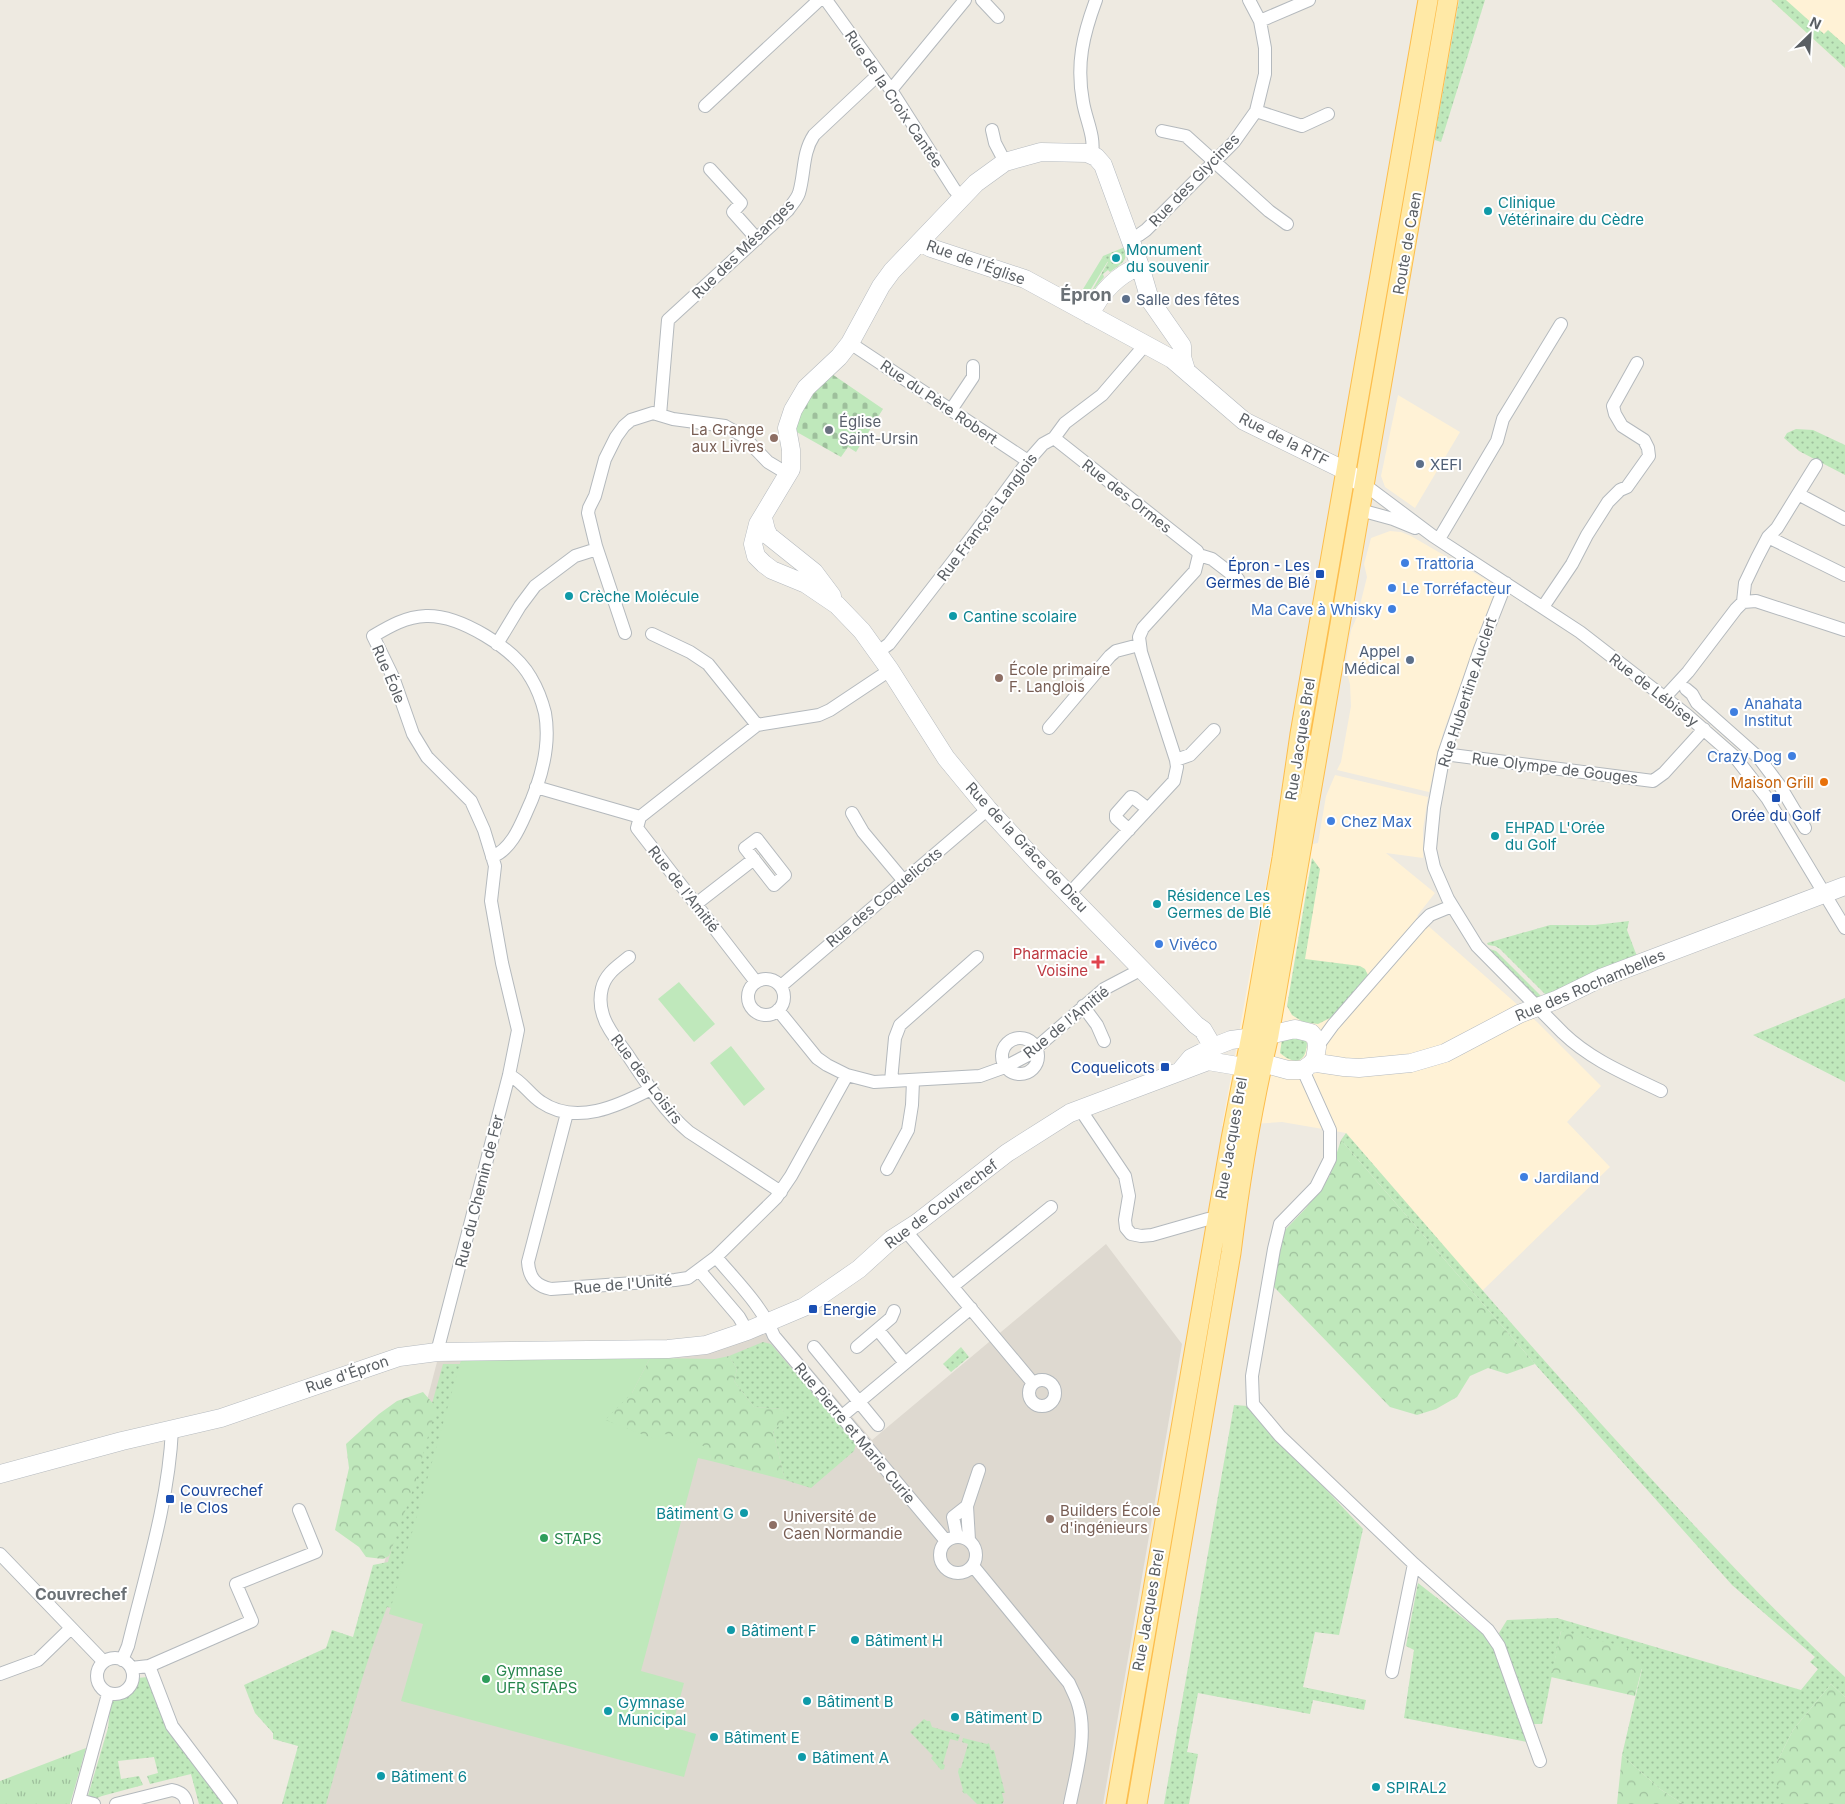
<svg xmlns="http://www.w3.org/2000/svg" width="1845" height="1804" viewBox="0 0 1845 1804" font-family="Inter,sans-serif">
	<defs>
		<pattern id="grass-dots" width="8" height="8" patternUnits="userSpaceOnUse" patternTransform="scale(1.25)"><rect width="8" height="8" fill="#bfe8bb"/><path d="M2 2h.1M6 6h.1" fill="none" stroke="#9ebf9c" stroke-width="1.8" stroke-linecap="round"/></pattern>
		<pattern id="forest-crowns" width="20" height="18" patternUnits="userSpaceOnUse" patternTransform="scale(1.25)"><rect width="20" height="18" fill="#bfe8bb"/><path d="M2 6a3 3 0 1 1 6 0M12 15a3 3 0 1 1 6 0" fill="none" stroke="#9ebf9c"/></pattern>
		<pattern id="cemetery-stones" width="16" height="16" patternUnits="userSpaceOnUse" patternTransform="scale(1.25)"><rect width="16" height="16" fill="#bfe8bb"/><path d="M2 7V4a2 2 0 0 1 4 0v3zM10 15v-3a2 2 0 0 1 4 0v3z" fill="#9ebf9c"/></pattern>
		<pattern id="park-tufts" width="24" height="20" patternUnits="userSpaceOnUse" patternTransform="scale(1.25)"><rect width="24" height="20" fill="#bfe8bb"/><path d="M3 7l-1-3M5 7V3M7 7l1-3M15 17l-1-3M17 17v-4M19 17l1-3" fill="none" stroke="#9ebf9c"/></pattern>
	</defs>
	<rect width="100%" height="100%" fill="#eeeae1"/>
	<path fill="#fff2d6" d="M1771 0H1845V68Z
		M1398 395 1460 432 1415 508 1385 487 1381 476Z
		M1390 531 1401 532 1411 536 1497 586 1443 733 1429 792 1337 770 1341 762 1351 706 1350 684 1345 666 1351 630 1357 617 1367 577 1364 564 1371 538Z
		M1335 775 1428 797 1423 829V858L1386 853 1435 893 1417 916 1537 1022 1601 1086 1567 1122 1610 1167 1482 1291 1346 1133 1282 1122 1222 1126 1272 852 1318 843 1326 796Z"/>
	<path fill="#ded9d0" d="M1106 1244 1182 1344 1103 1804H321L437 1362 756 1336 777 1329 872 1440Z"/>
	<path fill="url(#grass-dots)" d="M1459 0H1485L1441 142 1435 140V136Z
		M1771 0H1786L1824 34 1828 30 1845 45V68Z
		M1125 247C1128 262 1122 263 1110 272L1108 270 1103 274 1104 277 1090 294 1108 262 1102 258 1103 256Z
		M1796 429 1813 430 1845 445V475L1799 451 1784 438 1787 433Z
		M1312 858 1320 869 1305 959 1360 966 1365 969 1368 975 1332 1017 1318 1024 1303 1022 1292 1015 1287 1006Z
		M1629 921 1627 930 1638 959 1549 998 1500 949 1495 946 1488 945 1487 943 1550 925H1595Z
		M1484 947 1496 951 1542 997 1539 1000Z
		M1845 998V1082L1753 1035Z
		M1288 1037 1303 1038 1307 1043C1306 1064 1294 1065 1280 1053L1282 1039Z
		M1346 1133C1438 1239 1529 1345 1624 1449 1695 1527 1767 1605 1845 1677V1697L1831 1684 1793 1730 1777 1762 1782 1789 1781 1804H1683L1660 1789 1622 1755 1642 1669 1561 1631 1542 1724H1531L1499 1633 1507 1620 1557 1618 1801 1690 1818 1669 1810 1662 1815 1657 1732 1585 1535 1364 1341 1140Z
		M763 1342 771 1344 856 1444 854 1451 811 1488 785 1480 773 1431 786 1418 782 1409 754 1407 734 1381 737 1369 729 1356Z
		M961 1347 969 1357 951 1372 943 1364Z
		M443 1364H477L632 1393 654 1439 697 1457 517 1636 387 1607C362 1671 345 1738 326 1804H282L298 1746 273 1739V1733L255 1713 244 1685 326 1648 332 1630 353 1637 373 1565 388 1562Z
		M1234 1405 1248 1406 1363 1529 1339 1635 1315 1632 1303 1687 1366 1700 1364 1710 1313 1700 1310 1714 1198 1693 1187 1752 1198 1754 1189 1804H1164Z
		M1418 1583 1491 1640 1527 1742 1404 1718 1414 1650 1406 1646Z
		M148 1677 226 1804H199L191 1774 150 1784 147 1776 158 1773 154 1757 118 1761 121 1779 139 1776 143 1785 102 1796 97 1798 95 1802 87 1799 108 1728 111 1698 134 1691 137 1678Z
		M924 1719 927 1721H930L932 1727 960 1735 958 1741 950 1739 943 1764 945 1765 944 1769 941 1770 931 1758 933 1756 910 1732Z
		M963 1738 987 1744 989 1743 991 1750H994L1005 1793H1002L1004 1801 1002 1804H977L966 1793 965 1794 962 1791 963 1790 958 1772 959 1768H961L968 1744 962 1742Z"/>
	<path fill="url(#forest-crowns)" d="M1341 1140 1535 1364 1507 1374 1488 1368 1470 1376 1457 1397 1436 1409 1417 1415 1390 1407 1274 1287 1279 1255 1285 1230 1306 1208 1329 1177Z
		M729 1356 737 1369 734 1381 754 1407 782 1409 787 1418 773 1431 785 1480 711 1461 709 1448 654 1439 605 1420 632 1393 650 1358 715 1359Z
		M423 1392 436 1407 415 1484 389 1556 383 1559 366 1557 359 1547 335 1530 349 1468 346 1444 379 1414 397 1401Z
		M1561 1631 1626 1647 1642 1668 1635 1696 1551 1677Z
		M1831 1684 1845 1697V1804H1781V1790L1772 1779 1777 1762 1793 1730Z
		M1622 1755 1660 1789 1683 1804H1617Z"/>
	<path fill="url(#cemetery-stones)" d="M829 372 883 409 856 452 848 447 841 457 795 431 797 420 809 396H812L815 389Z"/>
	<path fill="url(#park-tufts)" d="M86 1748 70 1804H0V1781Z"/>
	<path fill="#bfe8bb" d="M1102 258 1108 261 1086 297 1080 294Z
		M679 982 715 1024 694 1042 658 999Z
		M731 1046 765 1089 744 1106 710 1063Z
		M650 1358 632 1393 605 1420 654 1439 665 1434 710 1448 711 1461 698 1458 641 1671 684 1683 672 1727 696 1734 684 1777 401 1701 423 1624 389 1614 461 1360Z"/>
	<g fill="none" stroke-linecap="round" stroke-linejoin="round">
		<defs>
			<path id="street" d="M826 0 891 90 954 189 962 198
				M982 0 998 17
				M1260 21 1309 0
				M891 90 965 0
				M705 106 819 0
				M1256 111 1302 126 1328 114
				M992 130 995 143 1005 162
				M1162 131 1186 136 1269 211 1287 224
				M1092 154C1095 136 1086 120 1083 102 1076 64 1083 35 1096 0
				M710 169 741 203 733 212 757 239
				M1129 238 1139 235 1146 230 1234 142 1256 111 1265 74V48L1260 21 1249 0
				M850 343 1028 461
				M951 410 973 377V366
				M660 415 668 320 788 210C792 204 797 199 799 193 805 173 802 153 814 135L879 74
				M1054 438 1197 551 1199 555
				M1365 485 1433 536 1580 632 1687 715 1735 757 1767 798 1845 928
				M1798 494 1816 465
				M1360 510 1393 519 1415 528
				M1768 537 1845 575
				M1439 539 1497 441 1503 419 1561 324
				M1199 555 1212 559 1238 579
				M1506 583 1480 649 1444 754 1434 808 1430 849 1434 867 1448 899 1477 946 1563 1033C1591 1060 1626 1074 1661 1091
				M1743 602 1745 583 1757 558 1768 537 1777 528 1798 494 1845 519
				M1543 607 1572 564 1587 535 1608 502 1620 490 1627 487 1649 456 1648 448 1644 440 1622 426 1615 414 1613 406 1637 363
				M625 633 596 546 588 513 589 508 595 496 605 459 616 437 624 426 631 420 653 413 673 419 725 426 743 436 768 462 788 474
				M652 634 690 652 708 664 757 725
				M497 644 520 606 535 586 575 556 597 549
				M878 652 889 644 975 533 1028 461 1043 444 1054 438 1065 423 1102 395 1145 345
				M1686 689 1692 694 1697 703 1759 758 1780 786 1805 828
				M1665 697 1688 672 1736 609 1743 602 1756 601 1845 630
				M1049 728 1110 656 1116 651 1139 645
				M1444 754 1653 781 1664 773 1704 729
				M1176 760 1190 755 1214 730
				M536 787 640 817
				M852 813 863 832 903 880
				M640 817 757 725 819 715 830 710 890 670
				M640 817 637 828 756 982
				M1129 830 1116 818V814L1131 797 1134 798 1148 809
				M757 839 785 875 774 885 745 848Z
				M1069 894 1174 781 1177 767 1176 760 1141 652 1139 637 1143 628 1195 571 1199 555
				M696 904 754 859
				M629 957C618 966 606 973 602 988 600 996 600 1006 603 1015 607 1029 618 1041 627 1054 645 1081 663 1110 689 1132L781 1192
				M748 997a18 18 0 1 1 36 0a18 18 0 1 1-36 0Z
				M781 986 988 809
				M1083 1006 1097 1025 1104 1041
				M778 1010 817 1058 827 1065 847 1075 874 1082 980 1076 1005 1067 1028 1055 1104 989 1142 969
				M1002 1056a18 18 0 1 1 36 0a18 18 0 1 1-36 0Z
				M1317 1047 1333 1025 1421 924 1430 915 1452 906
				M1303 1070 1330 1130V1159L1316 1187 1280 1224 1274 1249 1252 1376 1253 1404 1280 1436 1414 1564 1488 1630 1499 1646 1540 1761
				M509 1075C522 1081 530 1095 541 1102 576 1126 618 1106 651 1089
				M891 1081 895 1038 900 1025 977 957
				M1080 1109 1125 1176 1129 1196 1125 1220 1126 1228 1131 1234 1141 1236 1152 1235 1208 1219 1217 1220
				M567 1113 528 1262C529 1278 536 1286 551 1289L675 1280 688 1278 716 1257 776 1198 791 1176 847 1075
				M887 1169 908 1130 912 1105 913 1081
				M905 1230 1033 1383
				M716 1257C737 1282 762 1306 774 1336L946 1541
				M699 1270 739 1317 747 1331
				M953 1286 1051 1207
				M878 1330 905 1363
				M814 1347 878 1425
				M857 1347 891 1318 894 1311
				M437 1352 509 1075 518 1030 502 963 491 901 495 866 484 830 471 801 427 757 413 734 393 677 373 636C390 626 405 617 426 616 460 615 514 648 531 678 537 688 542 701 545 713 551 746 540 783 526 813 519 829 510 850 492 857
				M1029 1393a13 13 0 1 1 26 0a13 13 0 1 1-26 0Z
				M842 1416 971 1308
				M940 1555a18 18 0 1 1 36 0a18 18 0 1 1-36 0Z
				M957 1537 953 1517 967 1506
				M969 1540 967 1506 979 1470
				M0 1554 104 1662
				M973 1566 1069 1683C1072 1690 1076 1697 1078 1704 1088 1735 1076 1773 1070 1804
				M97 1676a18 18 0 1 1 36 0a18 18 0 1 1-36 0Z
				M122 1660 128 1646C145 1576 169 1501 172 1429
				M149 1666 172 1726 231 1804
				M131 1668 149 1666 252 1621 236 1584 316 1552 299 1510
				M1392 1672 1414 1564
				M0 1674 38 1660 71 1628
				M79 1800 94 1804
				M78 1804 108 1694
				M116 1804 172 1790C181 1792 185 1795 187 1804"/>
			<path id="secondary" d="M920 242 931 248 1025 279 1172 359 1244 421 1346 471 1357 480
				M1090 315C1101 292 1117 275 1140 266
				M1186 370 1182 357V346L1150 300 1140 266 1103 165 1096 157 1087 153 1041 152 1005 162 976 183 892 271 881 286 850 343 839 357 806 388 793 410 787 428 791 450V469L758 524 753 544 756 556 764 564 772 570 806 584 837 605 862 631 890 670 946 758 988 809 1036 861 1196 1025 1203 1030 1213 1047 1210 1057
				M763 518 766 530 769 536 814 572 832 596
				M1311 1064 1317 1063 1344 1067 1359 1068 1411 1063 1445 1053 1519 1014 1556 1000 1601 978 1845 886
				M0 1474 122 1441 221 1418 399 1357 437 1352 668 1349 706 1345 747 1331 804 1307 859 1269 892 1239 917 1223 1007 1153 1070 1113 1208 1061 1244 1067 1262 1063 1288 1070H1303L1311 1064 1315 1059 1317 1047 1316 1039 1311 1033 1295 1029 1269 1035 1231 1040 1213 1047 1191 1058 1181 1070"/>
			<path id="primary" d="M1116 1804 1231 1139 1254 1020 1282 858 1300 734 1428 0
				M1137 1804 1231 1253C1240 1180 1252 1107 1269 1035L1448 0"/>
		</defs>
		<use href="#street" stroke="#b4b9bd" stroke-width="14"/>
		<use href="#secondary" stroke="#b5babf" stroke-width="19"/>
		<use href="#primary" stroke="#fdbd4c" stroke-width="21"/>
		<use href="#street" stroke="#fff" stroke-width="12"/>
		<use href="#secondary" stroke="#fff" stroke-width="18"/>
		<use href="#primary" stroke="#ffe9a6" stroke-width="19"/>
	</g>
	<g fill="#0f9aa8" stroke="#fff" stroke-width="2">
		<circle cx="1488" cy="211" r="5"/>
		<circle cx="1116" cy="258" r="5"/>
		<circle cx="569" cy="596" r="5"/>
		<circle cx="953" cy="616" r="5"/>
		<circle cx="1495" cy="836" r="5"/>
		<circle cx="1157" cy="904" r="5"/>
		<circle cx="744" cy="1513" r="5"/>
		<circle cx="731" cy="1630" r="5"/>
		<circle cx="855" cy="1640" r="5"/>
		<circle cx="807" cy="1701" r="5"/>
		<circle cx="608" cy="1711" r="5"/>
		<circle cx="955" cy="1717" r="5"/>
		<circle cx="714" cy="1737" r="5"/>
		<circle cx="802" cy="1757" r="5"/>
		<circle cx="381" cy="1776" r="5"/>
		<circle cx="1376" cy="1787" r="5"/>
	</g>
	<g fill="#5c6f8a" stroke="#fff" stroke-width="2">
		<circle cx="1126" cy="299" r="5"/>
		<circle cx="1420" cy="464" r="5"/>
		<circle cx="1410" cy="660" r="5"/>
	</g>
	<circle fill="#6b7280" stroke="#fff" stroke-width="2" cx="829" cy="430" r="5"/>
	<g fill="#8d6e63" stroke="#fff" stroke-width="2">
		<circle cx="774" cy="438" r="5"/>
		<circle cx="999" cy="678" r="5"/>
		<circle cx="1050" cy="1519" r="5"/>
		<circle cx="773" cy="1525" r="5"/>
	</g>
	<g fill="#3f7fe0" stroke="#fff" stroke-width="2">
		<circle cx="1405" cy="563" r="5"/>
		<circle cx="1392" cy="588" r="5"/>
		<circle cx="1392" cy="609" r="5"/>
		<circle cx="1734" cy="712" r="5"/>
		<circle cx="1792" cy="756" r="5"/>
		<circle cx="1331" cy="821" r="5"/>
		<circle cx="1159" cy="944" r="5"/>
		<circle cx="1524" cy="1177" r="5"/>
	</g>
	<g fill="#1a4fb4" stroke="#fff" stroke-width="2">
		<rect x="1315" y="569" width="10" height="10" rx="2.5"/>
		<rect x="1771" y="793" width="10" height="10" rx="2.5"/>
		<rect x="1160" y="1062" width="10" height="10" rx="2.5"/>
		<rect x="808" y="1304" width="10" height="10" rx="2.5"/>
		<rect x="165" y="1494" width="10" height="10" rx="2.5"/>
	</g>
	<circle fill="#e8710a" stroke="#fff" stroke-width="2" cx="1824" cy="782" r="5"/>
	<path fill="#e0444e" stroke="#fff" stroke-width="2" d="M1095.5 954.5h5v5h5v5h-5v5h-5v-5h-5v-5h5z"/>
	<g fill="#2e9e5b" stroke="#fff" stroke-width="2">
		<circle cx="544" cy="1538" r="5"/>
		<circle cx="486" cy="1679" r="5"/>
	</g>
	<g text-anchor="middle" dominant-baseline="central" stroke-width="4" stroke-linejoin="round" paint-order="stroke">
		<g font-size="15" fill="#5a5f64" stroke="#fff">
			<text transform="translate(894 99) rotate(56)">Rue de la Croix Cantée</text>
			<text transform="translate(1194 180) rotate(-46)">Rue des Glycines</text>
			<text transform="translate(1407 243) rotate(-80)">Route de Caen</text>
			<text transform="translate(743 249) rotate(-44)">Rue des Mésanges</text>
			<text transform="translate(976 262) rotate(20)">Rue de l'Église</text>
			<text transform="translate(939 402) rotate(34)">Rue du Père Robert</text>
			<text transform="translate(1284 439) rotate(27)">Rue de la RTF</text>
			<text transform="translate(1127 496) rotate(38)">Rue des Ormes</text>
			<text transform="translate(987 517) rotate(-53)">Rue François Langlois</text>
			<text transform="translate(389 674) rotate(67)">Rue Éole</text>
			<text transform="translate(1654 690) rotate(38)">Rue de Lébisey</text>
			<text transform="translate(1467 692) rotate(-72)">Rue Hubertine Auclert</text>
			<text transform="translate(1300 739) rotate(-81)">Rue Jacques Brel</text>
			<text transform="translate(1555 768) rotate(7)">Rue Olympe de Gouges</text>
			<text transform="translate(1027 847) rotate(47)">Rue de la Grâce de Dieu</text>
			<text transform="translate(684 889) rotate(52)">Rue de l'Amitié</text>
			<text transform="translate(884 897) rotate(-40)">Rue des Coquelicots</text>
			<text transform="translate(1590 985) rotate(-23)">Rue des Rochambelles</text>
			<text transform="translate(1066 1022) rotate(-39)">Rue de l'Amitié</text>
			<text transform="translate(647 1079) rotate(53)">Rue des Loisirs</text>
			<text transform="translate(1231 1138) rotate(-80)">Rue Jacques Brel</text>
			<text transform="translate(479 1191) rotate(-76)">Rue du Chemin de Fer</text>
			<text transform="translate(941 1204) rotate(-37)">Rue de Couvrechef</text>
			<text transform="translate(623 1284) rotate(-5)">Rue de l'Unité</text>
			<text transform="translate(347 1374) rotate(-19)">Rue d'Épron</text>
			<text transform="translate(855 1433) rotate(50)">Rue Pierre et Marie Curie</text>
			<text transform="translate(1148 1610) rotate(-80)">Rue Jacques Brel</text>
		</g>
		<g font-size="15" fill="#0d838f" stroke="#fff" text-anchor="start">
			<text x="1498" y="202">Clinique<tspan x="1498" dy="17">Vétérinaire du Cèdre</tspan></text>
			<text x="1126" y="249">Monument<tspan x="1126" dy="17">du souvenir</tspan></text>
			<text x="579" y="596">Crèche Molécule</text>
			<text x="963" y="616">Cantine scolaire</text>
			<text x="1505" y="827">EHPAD L'Orée<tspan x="1505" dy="17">du Golf</tspan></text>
			<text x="1167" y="895">Résidence Les<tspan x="1167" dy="17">Germes de Blé</tspan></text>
			<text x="734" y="1513" text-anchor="end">Bâtiment G</text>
			<text x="741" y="1630">Bâtiment F</text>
			<text x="865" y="1640">Bâtiment H</text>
			<text x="817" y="1701">Bâtiment B</text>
			<text x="618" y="1702">Gymnase<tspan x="618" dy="17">Municipal</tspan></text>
			<text x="965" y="1717">Bâtiment D</text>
			<text x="724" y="1737">Bâtiment E</text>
			<text x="812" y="1757">Bâtiment A</text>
			<text x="391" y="1776">Bâtiment 6</text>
			<text x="1386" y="1787">SPIRAL2</text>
		</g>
		<g font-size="15" fill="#4e5e75" stroke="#fff" text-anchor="start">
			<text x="1136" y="299">Salle des fêtes</text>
			<text x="1430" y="464">XEFI</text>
			<text x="1400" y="651" text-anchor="end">Appel<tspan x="1400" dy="17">Médical</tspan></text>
		</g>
		<g font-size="15" fill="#5b616d" stroke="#fff" text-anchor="start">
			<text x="839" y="421">Église<tspan x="839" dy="17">Saint-Ursin</tspan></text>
		</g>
		<g font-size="15" fill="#785e54" stroke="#fff" text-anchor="start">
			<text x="764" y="429" text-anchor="end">La Grange<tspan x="764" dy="17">aux Livres</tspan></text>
			<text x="1009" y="669">École primaire<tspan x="1009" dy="17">F. Langlois</tspan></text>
			<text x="1060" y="1510">Builders École<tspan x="1060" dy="17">d'ingénieurs</tspan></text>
			<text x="783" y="1516">Université de<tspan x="783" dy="17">Caen Normandie</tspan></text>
		</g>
		<g font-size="15" fill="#366cbe" stroke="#fff" text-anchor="start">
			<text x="1415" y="563">Trattoria</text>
			<text x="1402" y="588">Le Torréfacteur</text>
			<text x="1382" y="609" text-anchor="end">Ma Cave à Whisky</text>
			<text x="1744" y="703">Anahata<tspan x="1744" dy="17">Institut</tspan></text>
			<text x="1782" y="756" text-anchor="end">Crazy Dog</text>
			<text x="1341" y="821">Chez Max</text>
			<text x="1169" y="944">Vivéco</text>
			<text x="1534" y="1177">Jardiland</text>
		</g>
		<g font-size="15" fill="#164399" stroke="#fff" text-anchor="end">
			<text x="1310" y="565">Épron - Les<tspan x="1310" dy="17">Germes de Blé</tspan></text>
			<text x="1776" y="815" text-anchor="middle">Orée du Golf</text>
			<text x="1155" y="1067">Coquelicots</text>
			<text x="823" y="1309" text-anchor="start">Energie</text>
			<text x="180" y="1490" text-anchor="start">Couvrechef<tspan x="180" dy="17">le Clos</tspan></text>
		</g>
		<g font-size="15" fill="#c56008" stroke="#fff" text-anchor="end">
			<text x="1814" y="782">Maison Grill</text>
		</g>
		<g font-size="15" fill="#be3a42" stroke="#fff" text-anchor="end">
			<text x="1088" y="953">Pharmacie<tspan x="1088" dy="17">Voisine</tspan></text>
		</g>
		<g font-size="15" fill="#27864d" stroke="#fff" text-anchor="start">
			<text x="554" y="1538">STAPS</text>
			<text x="496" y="1670">Gymnase<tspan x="496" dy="17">UFR STAPS</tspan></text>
		</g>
		<g font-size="16" font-weight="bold" fill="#6b7176" stroke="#fff">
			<text x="81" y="1594">Couvrechef</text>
		</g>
		<g font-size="18" font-weight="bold" fill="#6b7176" stroke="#fff">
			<text x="1086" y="294">Épron</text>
		</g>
	</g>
	<g transform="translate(1810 35) rotate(25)" stroke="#ffffff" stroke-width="4" paint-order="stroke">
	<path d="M0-4L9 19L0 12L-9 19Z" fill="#5a5f64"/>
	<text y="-8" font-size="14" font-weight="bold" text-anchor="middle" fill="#5a5f64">N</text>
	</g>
</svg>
